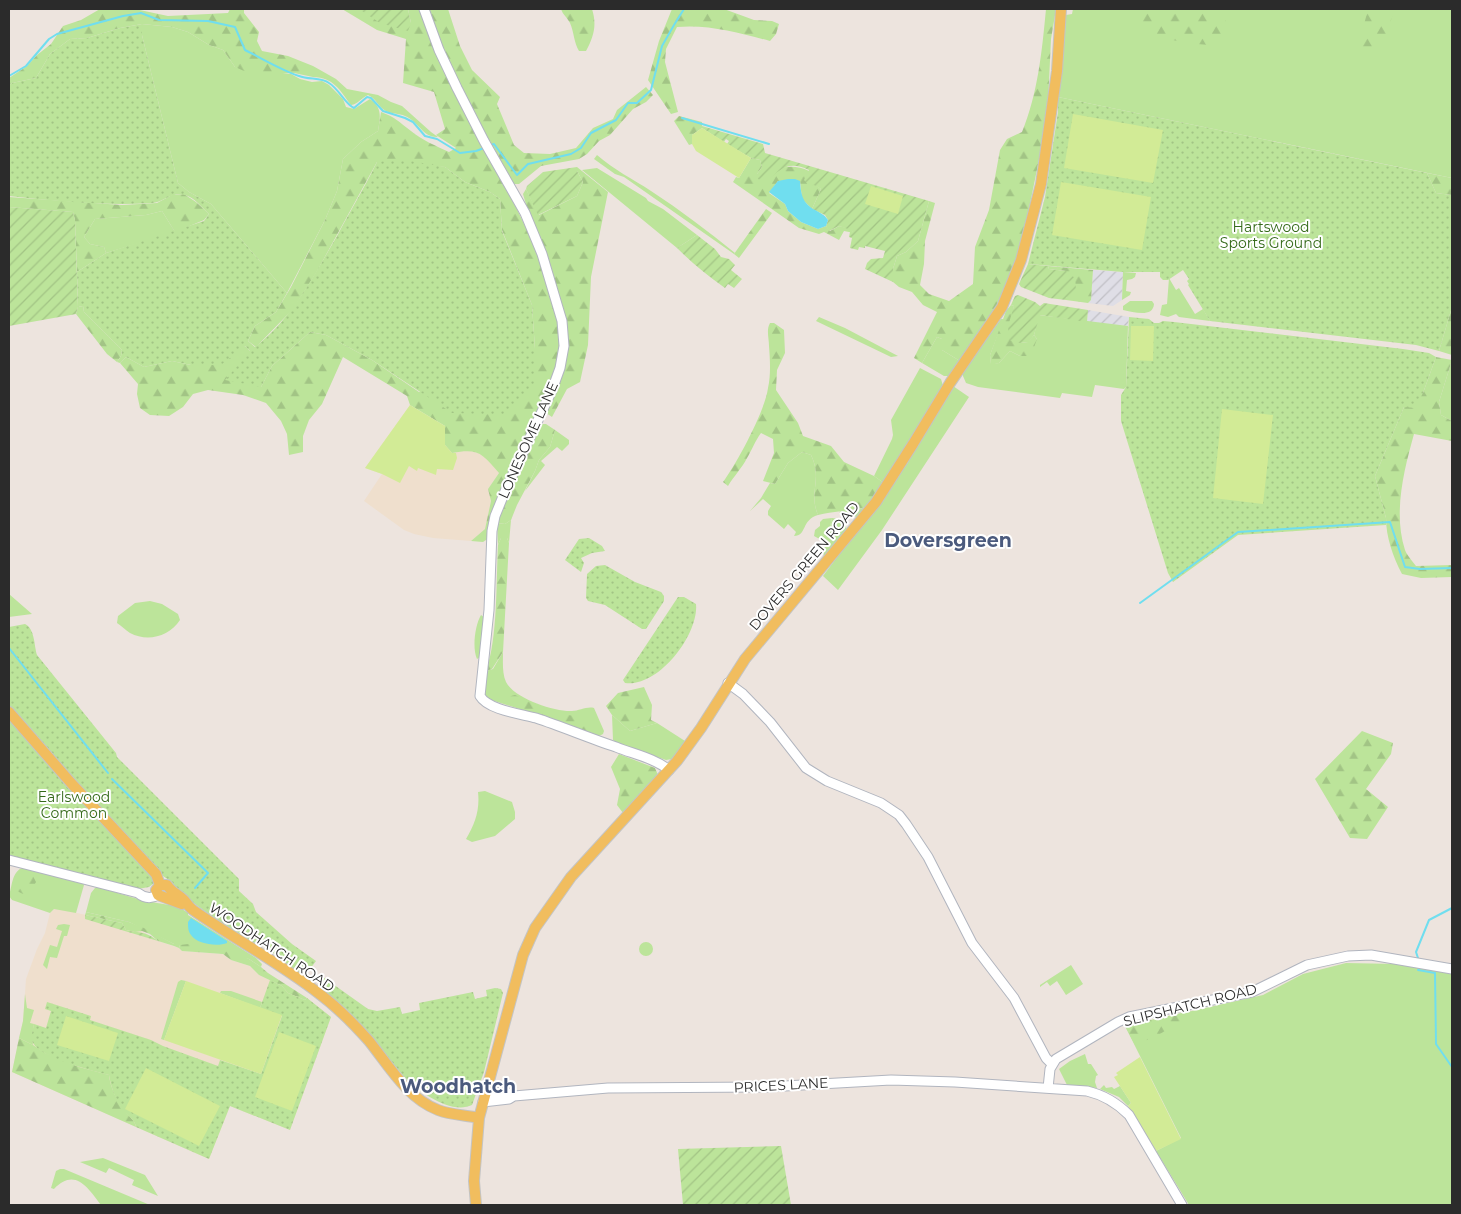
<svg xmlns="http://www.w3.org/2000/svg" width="1461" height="1214" viewBox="0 0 1461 1214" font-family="Montserrat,sans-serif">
	<defs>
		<pattern id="industrial-furrows" width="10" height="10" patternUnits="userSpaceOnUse" patternTransform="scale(1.25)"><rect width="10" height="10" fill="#dfdee6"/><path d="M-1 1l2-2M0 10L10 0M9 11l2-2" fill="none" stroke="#c0bfc5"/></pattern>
		<pattern id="forest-firs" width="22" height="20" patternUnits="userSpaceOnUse" patternTransform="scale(1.25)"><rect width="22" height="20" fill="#bce49a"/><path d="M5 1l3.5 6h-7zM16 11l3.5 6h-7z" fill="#a2c485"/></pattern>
		<pattern id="park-dots" width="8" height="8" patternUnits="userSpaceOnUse" patternTransform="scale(1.25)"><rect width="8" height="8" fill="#bce49a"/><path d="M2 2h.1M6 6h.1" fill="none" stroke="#a2c485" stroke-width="1.8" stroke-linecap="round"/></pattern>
		<pattern id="garden-furrows" width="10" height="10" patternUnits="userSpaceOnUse" patternTransform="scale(1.25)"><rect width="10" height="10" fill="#bce49a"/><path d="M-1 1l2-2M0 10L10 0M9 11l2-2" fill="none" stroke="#a2c485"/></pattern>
	</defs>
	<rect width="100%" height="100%" fill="#ede4de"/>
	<path fill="url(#industrial-furrows)" d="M1093 270 1123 272 1122 300 1113 306 1088 303 1091 300Z
		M1088 310 1129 317 1128 326 1087 322Z"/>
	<path fill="#efdfcd" d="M410 405 468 450 485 455 499 473 488 489 491 501 485 529 471 541 433 538 414 534 404 530 364 501 382 474 365 468Z
		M54 909H60L99 918 142 931 158 941 179 948 182 951 223 954 231 960 250 966 259 975 282 986 305 1000 307 998 331 1017 290 1130 230 1106 209 1159 12 1072 23 1021 26 979 37 949 45 933 50 913Z"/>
	<path fill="#bce49a" d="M1073 9H1452V178L1058 97 1066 15 1072 14Z
		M142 24 172 27 188 32 209 45 223 50 235 67 291 74 300 79 312 82 322 81 329 85 343 99 346 107 354 109 370 99C383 108 380 118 378 131L361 142 343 159 337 191 325 220 287 293 211 204 189 192 178 183 142 35Z
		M313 66 336 79 347 89 378 95 391 102 402 106 431 132 438 137C423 138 418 121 405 116 399 113 391 114 386 111 378 107 376 98 368 95 361 98 358 104 351 105 339 89 334 78 313 77Z
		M597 155C614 170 633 179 651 191 680 210 708 231 735 253L734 254 624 177 615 174 594 159Z
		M597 168 646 198 648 201 663 209 697 235 677 248 582 170Z
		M162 211 175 232 106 253 104 247 90 244 84 237 95 219 146 215Z
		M1123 272 1136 273 1135 277 1132 279 1127 280 1126 291 1131 292 1130 295 1122 300Z
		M1169 278 1176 290 1179 288 1195 314 1203 309 1210 321 1179 317 1176 314 1168 317 1160 315 1162 305 1167 304Z
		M1130 301H1152L1154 304C1153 318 1134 312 1123 310V306Z
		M1039 315 1128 326 1126 387 1124 389 1095 385 1092 397 1062 393 1060 398 978 387 966 383 963 376V372L1001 319H1004L990 355 991 364 999 363 1010 351 1020 356 1037 339 1034 335Z
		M819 317 845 328 898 356 891 357 816 321Z
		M937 337 942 339V350L960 361 948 376H944L922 363Z
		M1452 360V421L1441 415 1439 402Z
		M920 368 941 379 943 386 937 398H935L931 404 933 405 884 483 874 476 892 439 893 435 891 420Z
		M953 386 969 397 882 530 838 590 823 576 907 464Z
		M555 430 569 440V444L562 451 557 447 541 461 545 465 525 491 535 471 539 460 550 447Z
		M802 452 811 455C823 480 808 491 818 515 801 520 807 536 794 536L796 532 788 524 784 529 768 515V511L771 506 763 499 750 511 761 498 770 483 775 484 788 463Z
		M867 507 860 517 848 516 839 512 844 510 851 511Z
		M832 518 830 527 823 536V541L814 536 815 530 820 526V522L823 519Z
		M511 520 509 543 507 538H501L498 545 497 523 505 524Z
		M9 594 32 614 9 617Z
		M150 601 162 604 178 614 180 620C169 637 147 642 130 633 125 630 122 626 117 623L118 616 135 603Z
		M481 615 485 618 480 657 477 659C472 648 475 625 481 615Z
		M503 652C503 662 502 673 506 682 514 698 555 712 572 711 579 711 587 706 594 708L604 731 603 734 597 737 532 713 488 699 484 695 486 671 493 669Z
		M612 715 630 731 657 723 685 741 672 759 666 760 617 743 613 740Z
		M485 791 512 802 515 812V819L495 836 472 842 466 839C475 824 480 810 478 792Z
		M22 868 83 883 84 885 76 913 54 909 50 913 12 900 9 896C12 886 12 872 22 868Z
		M99 887C116 892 134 899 152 902 166 905 176 904 188 913V915L256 958 262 964 261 967 249 959 180 945 179 948 174 946V944L129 922 86 912 91 893 95 888Z
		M64 924 70 925 67 936H64L57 958 50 957 47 969 43 965 50 945 57 947 62 931 56 929 58 925Z
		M639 949a7 7 0 1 1 14 0a7 7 0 1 1-14 0Z
		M1346 963 1396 964 1452 974V1205H1189L1156 1151 1181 1138 1125 1026 1263 995 1303 974Z
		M1071 965 1083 984 1066 995 1057 981 1050 986 1047 982 1040 987V985Z
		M181 980 186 981 164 1040 161 1039 178 982Z
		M221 991H231L262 1002 260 1008 220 993Z
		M25 994 27 1008 34 1010 30 1023 34 1024 32 1037 33 1045 19 1038 23 1021Z
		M1085 1054 1088 1064H1091L1098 1075 1096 1076 1095 1082 1097 1088 1067 1085 1059 1069 1070 1061Z
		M1104 1085 1106 1088 1112 1087 1114 1089 1120 1086 1131 1103 1128 1106 1119 1097 1100 1089Z
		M103 1158 145 1175 158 1196 132 1185 134 1180 109 1168 106 1173 80 1162Z
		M60 1169H64L150 1205H101C88 1188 75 1167 54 1189L51 1188 56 1171Z"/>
	<path fill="url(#forest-firs)" d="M100 9H135L168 16 228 13 230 9H244V13L259 32 257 41 262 51 288 56 313 66V77L294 73H283L267 81 235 67 223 50 209 45 188 32 172 27 142 24 120 28 87 38 70 39 50 54 36 78 12 83 9 85V78L27 66 37 55 51 44 63 26 81 20Z
		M342 9H359L411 23 408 9H448L460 46 472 70 500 97 497 104 514 145 524 153 550 154 576 148 593 128 613 119 617 110 646 87 653 95 646 102 633 109 610 135 599 141 587 154 579 159 541 166 519 184H514L490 141 481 144C511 195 538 246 554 302 557 316 562 333 561 347 558 383 531 427 515 459 503 484 496 512 489 538L483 542 471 541 485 529 491 501 488 489 499 473C482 453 478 448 452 453L445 445V426L410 405 407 396 343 357 322 404 309 420 303 436V452L289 455 287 434 281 421 266 403 243 395 208 390 193 394 183 407 169 416 150 415 140 408 137 394 138 384 120 363 126 357 144 367 172 361 191 365 245 346 250 351 261 387 272 366 310 332 326 335 372 360 419 392 535 383V349L532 305 502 230 500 199 490 192 465 182 445 167 377 162 316 273 293 309 256 347 248 341 255 326 276 312 291 287 325 220 337 191 343 159 361 142 378 131 381 112C395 117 399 122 411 131 422 140 436 146 449 152L456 148 436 135 445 129 434 92 403 83 406 39 377 30Z
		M561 9H592C597 25 594 36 586 51H579C574 43 574 32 570 23 567 17 563 15 561 9Z
		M672 9H724L754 20 772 21 779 24 776 34 770 41C740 33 708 24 677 27L666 49 665 62 678 112 671 114 648 80 659 41Z
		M1046 9H1056L1051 39 1048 103 1043 140 1022 243 1010 282 998 306 960 361 942 350V339L937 337 922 363 914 358 937 312 923 305 912 292 899 287 893 282V269L897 256 906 252 918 241 929 201 935 203 925 241 924 264 920 285 929 294 949 301 973 284 975 247 989 210 1000 150 1007 139 1022 132C1038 93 1042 51 1046 9Z
		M1145 9H1213L1226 20 1222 46 1185 43 1140 32Z
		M1368 9H1395L1381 48H1358Z
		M679 116 702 122V128L692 135V144L689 145 674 121Z
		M751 158 760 160 762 167 757 174C775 169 792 162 809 171L814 184 821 189 812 209 802 199 800 181H778L769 193 785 204 788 211 801 222 818 229 826 226 830 231 839 226 851 229 854 233 844 231 839 240 824 232 819 234 799 228 733 182 736 177 739 178Z
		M577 167 608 192 591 277 588 345 580 382 567 389 552 417 546 413 567 347 523 194 526 189 539 215 577 196 583 182 577 171Z
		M1427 173 1452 178V195L1436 193Z
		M184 194 196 202 209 214 204 220 175 232 162 211 146 215 95 219 84 237 90 244 104 247 106 253 77 272 75 220 73 212 9 207V197L122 205 157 203 172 195Z
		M766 209 772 213 739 258 734 254Z
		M1048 266 1093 270 1091 300 1088 303 1066 300V271L1049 269Z
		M1011 305 1014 306 1013 312 1020 343 1028 342 1034 335 1037 339 1031 356H1020L1010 351 999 363 991 365 990 355 1006 311Z
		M83 306 84 312 122 350 121 356 117 362 107 354 76 314 78 307Z
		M1452 307V355L1439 351Z
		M770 323H774L784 330 785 353 777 370 776 390 798 423 803 436 831 446 844 462 874 476 884 483 867 507C850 511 835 511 818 515 808 491 823 480 811 455L802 452 788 463 775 484 763 481 774 453 773 439 761 433C755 441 752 450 747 458 742 468 734 476 728 486L723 482C737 463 765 411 768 388 771 375 770 359 769 346 769 338 766 330 770 323Z
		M1436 357 1452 360 1439 402 1441 415 1452 421V441L1414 434C1404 470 1393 513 1405 550 1407 555 1412 561 1416 566L1452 565V577L1421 578 1402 574C1393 557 1386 537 1386 518L1375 476 1404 407 1423 393Z
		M540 424H546L555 430 550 447 539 460 535 471 517 505 511 520 505 524 497 523 505 498Z
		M832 518 839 519 846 526 847 534 822 565 819 562 824 555 820 550 823 544V536L830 527Z
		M501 538H507L509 543 503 652 492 669 486 671C498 638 496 581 498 545Z
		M644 687 652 705 651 720 657 723 630 731 612 715 606 706 618 693Z
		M515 695 556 714 590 717 592 729 588 734 506 703 507 697Z
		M1362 731 1393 743 1391 754 1366 789 1388 807 1367 839 1350 838 1315 779Z
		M619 754 655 768 658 775 623 813 617 805 620 789 611 767Z
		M27 873 33 876 36 882 31 891 23 894 17 891 15 886 20 876Z
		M86 912 129 922 144 928 174 944V946L158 941 150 934 142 931 135 932 126 930 122 923 85 915Z
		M188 944 234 953 249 959 261 967 268 973 307 998 305 1000 288 993 282 986 259 975 250 966 231 960 223 954 182 951 179 948 180 945Z
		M1186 1012 1179 1023 1158 1035 1135 1045 1125 1026Z
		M19 1038 33 1045 45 1053 79 1067 109 1075C110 1087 117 1101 125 1111 129 1117 135 1120 136 1127L12 1072Z"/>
	<path fill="url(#park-dots)" d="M142 24V35L178 183 189 192 211 204 287 293 276 312 255 326 248 341 255 347C292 319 314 275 337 236 350 211 365 187 377 162L400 159 445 167 465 182 490 192 500 199 502 231 532 305 535 349V384L507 415 452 413 372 360 326 335 310 332 272 366 261 387 225 380 250 351 245 346 221 365H191L172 361 144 367 126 357 120 363 117 362 121 356 122 350 84 312 83 306 78 307 77 272 106 253 204 221 209 214C202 208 194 197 185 195 173 191 163 202 152 203 104 206 56 201 9 196V85L12 83 36 78 50 54 70 39 87 38 120 28Z
		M1058 97 1427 173 1436 193 1452 195V307L1439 351 1416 345 1210 321 1188 285 1189 284 1187 281 1189 279 1183 270 1168 280H1163L1160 277V272H1123L1028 264 1045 197 1058 112Z
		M1129 317 1149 319 1154 323H1159L1163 321 1174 322 1403 349 1429 353 1436 357 1423 393 1415 408 1404 407 1375 476 1386 518V525L1238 535 1173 582 1168 573 1121 421V395L1126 387Z
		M589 538 602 546 605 551 592 553 581 558 584 563 581 572 565 560 579 539Z
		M605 565 635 582 661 592 664 596V601L646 629H642L605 605 588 601 586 598 587 574 596 566Z
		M678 597H684L696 604C699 635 658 688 625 683L623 680Z
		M25 624C35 629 34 645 37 655L116 753 117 757 239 879V891L253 904 256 912 292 944 316 961 307 973H300L283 962 271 951 261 945 248 940 206 912 180 893 172 882 163 876 149 887 138 889 9 856V627Z
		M323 977 368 1009 377 1011 400 1007 402 1014 420 1010 419 1003 473 992 475 999 487 996 486 990 495 988 501 989 503 993 484 1072 472 1105C451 1115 420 1092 406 1079L360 1024 346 1009 320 988Z
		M270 980 282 986 288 993 305 1000 307 998 331 1017 290 1130 230 1106 209 1159 136 1127C135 1120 129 1117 124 1111 116 1101 111 1088 109 1075 93 1071 41 1058 33 1043 30 1038 33 1030 34 1024L46 1028 51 1011 45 1009 47 1002 91 1016 90 1020 151 1040 163 1046 218 1066 220 1060 261 1074 282 1016 260 1008Z"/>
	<path fill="url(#garden-furrows)" d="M359 9H408L411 23 408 31 380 23Z
		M702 126 763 144 765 153 929 201 918 241 906 252 897 256 893 269V282L865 269 867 263 871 259 883 258 885 251 865 246V248L859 247 858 250 850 248 852 238 849 237 850 232H853L851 230 839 226 829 231 826 226 828 220 825 215 812 209 821 189 814 185 809 186 804 180 809 170C788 160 781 169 765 182L758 179 757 174 762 167 760 160 751 158 727 144 729 141 726 139 724 142 702 128Z
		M577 167V171L583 182 577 196 538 215 526 189 527 186 543 172Z
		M9 207 73 212 75 220 78 307 76 314 9 326Z
		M697 235 715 249 721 257 729 259 735 265 731 270 742 279 734 288 728 284 725 288C707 275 692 263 677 248Z
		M1028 264 1048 266 1049 269 1066 271 1075 278 1076 290 1071 297H1066V300L1049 298 1021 287 1019 284Z
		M1018 295 1035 302 1040 306 1044 303 1088 310 1087 322 1040 315 1034 335 1029 342 1020 343 1009 340 1008 326 1014 306 1011 305 1015 296Z
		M85 915 122 923 126 930C141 934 144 930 158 941L85 919Z
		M781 1146 791 1205H683L678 1149Z"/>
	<path fill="#d2eb96" d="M1073 114 1163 130 1153 183 1064 168Z
		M702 128 751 158 739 178 696 151 692 144V135Z
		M1061 182 1151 197 1142 250 1052 235Z
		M871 186 903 196 898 214 865 204Z
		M1131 326H1154L1153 361 1130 360Z
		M410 405 445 426V445L452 453H456L457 458 453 470 437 469 436 475 418 468 417 471 409 466 400 483 382 474 365 468Z
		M1222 409 1273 415 1263 504 1213 498Z
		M186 981 282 1015 261 1074 164 1040Z
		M66 1016 118 1033 109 1061 57 1045Z
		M279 1032 316 1046 292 1111 255 1097Z
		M1140 1057 1181 1139 1156 1151 1128 1106 1131 1103 1114 1077 1118 1075 1116 1073Z
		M146 1068 220 1106 199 1146 125 1109Z"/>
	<path fill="#70deef" d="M788 179H795L800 181C801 194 802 203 815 210 820 213 824 214 828 220L826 226 818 229 801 222 788 211 785 204 769 192 778 181Z
		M191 918 227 941V943C217 947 197 944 191 935 188 931 188 927 188 922Z"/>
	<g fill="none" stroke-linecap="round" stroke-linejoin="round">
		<path stroke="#70deef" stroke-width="2" d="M9 76 26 66 49 39 57 34 123 16 141 13 159 20 208 21 235 27 245 50C263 59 281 70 299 76 309 80 321 77 329 83 339 89 345 104 354 108L367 97 371 98 383 111 405 118 413 122 425 136 437 139 460 153 476 151 484 148
			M682 118 769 144
			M491 145 494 144 517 175 528 164 571 154 581 148 591 133 616 120 628 103H637L651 90 662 46 674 25 684 9
			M1140 603 1238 532 1390 522 1405 567 1420 569 1452 568
			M9 648 108 773
			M112 779 208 873 195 888
			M1418 958 1416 952 1429 920 1452 908
			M1418 970 1435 973 1436 1044 1452 1067"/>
		<defs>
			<path id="secondary" d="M424 9 439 50 457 88 484 141 525 213 542 254 562 321 564 346 560 368 552 390 506 489 495 516 492 531 489 610 480 696C488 710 522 714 536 718 563 727 589 738 616 747 633 754 654 758 669 770
				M728 683 743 694 770 722 806 768 827 781 881 803 899 815 906 824 928 857 972 943 1014 998 1046 1058 1052 1064
				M9 860 138 893C144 898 151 899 158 895
				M1048 1088 1050 1069 1056 1059 1118 1022 1129 1017 1252 992 1307 965 1348 956 1371 955 1452 969
				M485 1092 508 1093 514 1096
				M483 1102 509 1099 514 1096 608 1088 767 1087 891 1080 955 1082 1087 1091C1104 1095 1117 1103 1129 1115L1182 1205"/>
			<path id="primary" d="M9 712 71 783 156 874 160 885
				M160 885H167C171 892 178 894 184 900 187 904 189 907 193 910 233 938 278 962 317 992 336 1006 353 1023 369 1041 389 1066 407 1098 438 1110 451 1115 465 1115 479 1118
				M160 885 156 890 158 895 182 904
				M476 1205 474 1181 479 1118 523 955 535 928 571 877 677 761 701 728 745 659 876 502 913 444 950 383 1002 307 1021 260 1041 184 1057 71 1061 9"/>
		</defs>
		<use href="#secondary" stroke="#b1b5bf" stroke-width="11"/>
		<use href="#primary" stroke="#c4c4c4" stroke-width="12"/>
		<use href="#secondary" stroke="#fff" stroke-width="9"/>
		<use href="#primary" stroke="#f1bd5e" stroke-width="10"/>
	</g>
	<g text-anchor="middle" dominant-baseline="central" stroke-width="4" stroke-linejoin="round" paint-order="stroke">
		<g font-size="14" fill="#356a1a" stroke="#fff">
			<text x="1271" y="227">Hartswood<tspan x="1271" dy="16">Sports Ground</tspan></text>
			<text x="74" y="797">Earlswood<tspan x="74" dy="16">Common</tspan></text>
		</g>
		<g font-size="14" fill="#2b2b2b" stroke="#fff">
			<text transform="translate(528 440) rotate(-66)">LONESOME LANE</text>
			<text transform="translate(804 566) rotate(-50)">DOVERS GREEN ROAD</text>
			<text transform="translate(272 947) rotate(34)">WOODHATCH ROAD</text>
			<text transform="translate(1190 1005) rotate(-14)">SLIPSHATCH ROAD</text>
			<text transform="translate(781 1085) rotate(-3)">PRICES LANE</text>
		</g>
		<g font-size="19" font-weight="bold" fill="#4b5a7d" stroke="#fff">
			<text x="948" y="540">Doversgreen</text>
			<text x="458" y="1086">Woodhatch</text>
		</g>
	</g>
	<rect width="1461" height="1214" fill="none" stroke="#2b2b2b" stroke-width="20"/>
</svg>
